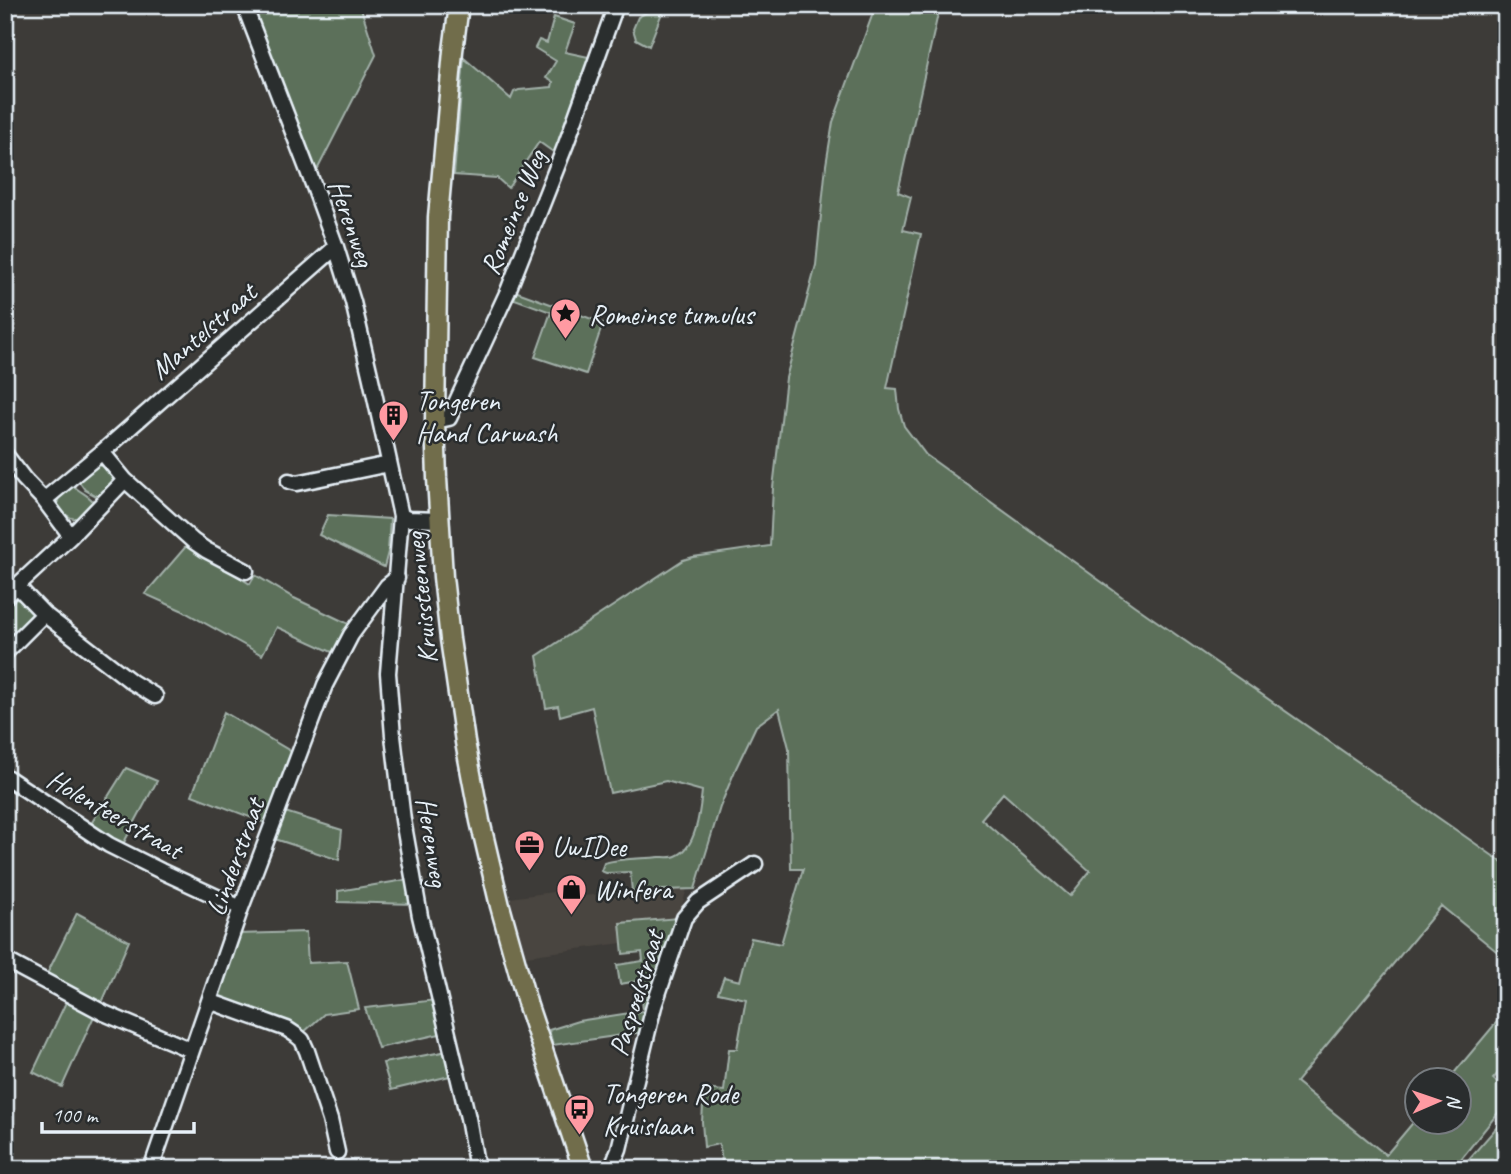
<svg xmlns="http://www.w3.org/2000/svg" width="1511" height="1174" viewBox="0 0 1511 1174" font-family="Caveat,sans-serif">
	<rect width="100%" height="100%" fill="#3d3b38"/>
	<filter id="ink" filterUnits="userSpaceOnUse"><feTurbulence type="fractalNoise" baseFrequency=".0143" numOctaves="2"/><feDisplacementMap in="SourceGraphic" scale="14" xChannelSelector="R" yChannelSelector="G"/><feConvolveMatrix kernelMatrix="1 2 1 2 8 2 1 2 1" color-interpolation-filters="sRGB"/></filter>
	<g filter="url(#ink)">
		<path fill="#4a453f" d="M581 888 583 896 632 891 687 889 678 918 621 923 622 943 526 956 510 898Z"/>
		<path fill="#5b705a" stroke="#a2b0a9" stroke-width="2" fill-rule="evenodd" d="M249 5H360L376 55 314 176Z
			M653 5H665L649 46 636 39 633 29 638 17 651 10Z
			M876 5H940L898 192 911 197 903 230 921 234 887 388 897 389 899 409 904 426 926 455 1135 606 1506 865V959L1441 906 1296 1082 1386 1155 1416 1119V1122H1458V1080L1449 1079 1506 1011V1064L1493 1079 1506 1090V1103L1453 1169H699L722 1161 719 1144 704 1147 702 1122 704 1089 724 1091 729 1049H737L746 999 718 993 724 977 740 981 751 938 781 944 803 869H791L789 748 779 709 756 726 736 768 720 807 695 889 632 891 630 872 606 873 601 871 604 863C622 858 641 859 660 857 664 857 672 858 676 856 697 848 700 809 702 791L666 781 610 793 592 707 560 716 558 706 546 708 537 656 683 560 693 557 770 546 773 488 786 378 816 265 826 165 833 122ZM1003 793 1090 871 1070 896 981 819Z
			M554 17 575 24 565 52 593 58 556 154 539 142 508 188 497 178 454 175 464 58 511 99 514 92 519 90 552 87 553 82 546 78 556 61 535 48 539 40 547 43Z
			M512 290 603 323 586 374 535 357 551 312 509 297Z
			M99 465 108 468 114 480 113 485 100 498 85 490 78 480 93 466Z
			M72 484C78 492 90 495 94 503 79 520 73 526 57 505L59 496Z
			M328 515 390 519 388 552 384 567 319 535Z
			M188 544 250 584 255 575 294 598 353 626 334 653 277 627 262 655 181 610 145 594Z
			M12 599 23 600 33 611 32 617 20 632 5 625V607Z
			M224 712 297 755 268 824 192 795Z
			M126 768 157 781 122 846 89 827Z
			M282 811 342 830 339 860 272 838Z
			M411 879 415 904 338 902V891Z
			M77 913 129 941 101 1005 45 978Z
			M678 918 643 1032 553 1045 549 1030 578 1021 643 1011 642 997 638 991V981L620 984 617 965 643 961 642 952 623 954 620 923Z
			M306 932 308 963 347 961 359 1009 324 1014 303 1033 220 998 217 990 238 934Z
			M67 1000 95 1014 62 1087 33 1072Z
			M436 1000 444 1033 378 1048 365 1008Z
			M448 1051 454 1075 391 1090 383 1063Z
			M1506 1118V1169H1460L1504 1119Z"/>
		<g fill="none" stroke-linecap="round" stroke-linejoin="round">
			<defs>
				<path id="minor" d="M244 5 313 184 336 247 353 302 371 379 401 516 388 673 393 736 403 820 420 916 468 1118 477 1169
					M435 421 449 418 508 291 566 144 616 5
					M102 452 125 480 193 541 206 550 246 571
					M5 454 24 479 44 500 71 536
					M289 481 297 483 389 464
					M44 500 102 452 336 247
					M401 516 408 519 439 520
					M5 597 71 536 125 480
					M44 614 132 682 155 696
					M5 653 44 614 17 586
					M5 776 109 845 161 871 241 908
					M5 960 104 1013 191 1050
					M209 1001 287 1029 296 1035 302 1040 307 1051 330 1120 337 1152
					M151 1169 241 908 325 685 351 635 387 586 397 578
					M611 1169 619 1149 654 1006 684 918 698 902 755 864"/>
				<path id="major" d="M459 5 453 51 438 217 435 421 437 478 443 577 450 639 465 742 480 821 500 906 528 1006 583 1169"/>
			</defs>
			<use href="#minor" stroke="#e8f1f8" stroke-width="19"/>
			<use href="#major" stroke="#e8f1f8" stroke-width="23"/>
			<use href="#minor" stroke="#2a2d2e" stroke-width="14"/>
			<use href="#major" stroke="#716d4b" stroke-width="18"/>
		</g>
	</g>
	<defs>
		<symbol id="sight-pin" viewBox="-11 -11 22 30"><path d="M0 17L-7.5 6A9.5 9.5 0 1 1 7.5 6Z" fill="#ff9aa2" stroke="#2a2d2e"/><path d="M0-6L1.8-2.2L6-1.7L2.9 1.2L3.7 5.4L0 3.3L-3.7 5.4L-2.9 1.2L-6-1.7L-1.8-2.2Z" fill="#111"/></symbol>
		<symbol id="building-pin" viewBox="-11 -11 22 30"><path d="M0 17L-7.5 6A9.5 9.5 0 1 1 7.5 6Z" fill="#ff9aa2" stroke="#2a2d2e"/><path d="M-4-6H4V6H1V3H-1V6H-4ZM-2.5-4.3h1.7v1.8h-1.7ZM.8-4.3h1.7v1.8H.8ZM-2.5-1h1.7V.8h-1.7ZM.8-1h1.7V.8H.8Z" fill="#111"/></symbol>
		<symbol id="office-pin" viewBox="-11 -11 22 30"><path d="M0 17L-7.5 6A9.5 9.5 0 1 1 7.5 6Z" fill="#ff9aa2" stroke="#2a2d2e"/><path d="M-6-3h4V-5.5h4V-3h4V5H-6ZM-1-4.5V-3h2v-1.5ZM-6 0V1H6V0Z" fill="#111"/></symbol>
		<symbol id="shop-pin" viewBox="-11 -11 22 30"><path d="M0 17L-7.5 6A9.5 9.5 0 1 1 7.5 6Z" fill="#ff9aa2" stroke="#2a2d2e"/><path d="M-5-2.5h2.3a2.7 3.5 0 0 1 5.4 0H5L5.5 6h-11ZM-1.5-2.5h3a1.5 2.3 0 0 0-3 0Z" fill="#111"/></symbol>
		<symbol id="bus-pin" viewBox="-11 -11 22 30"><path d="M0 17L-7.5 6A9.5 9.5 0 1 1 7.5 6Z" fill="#ff9aa2" stroke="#2a2d2e"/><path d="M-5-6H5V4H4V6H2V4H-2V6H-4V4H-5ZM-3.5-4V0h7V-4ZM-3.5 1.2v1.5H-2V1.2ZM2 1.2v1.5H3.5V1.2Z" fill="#111"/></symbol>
	</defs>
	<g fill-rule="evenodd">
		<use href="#sight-pin" x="548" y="296" width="35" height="47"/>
		<use href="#building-pin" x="376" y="398" width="35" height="47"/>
		<use href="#office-pin" x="512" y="828" width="35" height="47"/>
		<use href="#shop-pin" x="554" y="872" width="35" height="47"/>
		<use href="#bus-pin" x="562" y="1092" width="35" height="47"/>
	</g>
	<g text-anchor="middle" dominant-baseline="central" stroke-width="5" stroke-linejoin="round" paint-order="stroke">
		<g font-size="28" fill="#e8f1f8" stroke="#2a2d2e">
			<text transform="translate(513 212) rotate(-68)">Romeinse Weg</text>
			<text transform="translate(352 223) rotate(71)">Herenweg</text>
			<text transform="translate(203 331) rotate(-41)">Mantelstraat</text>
			<text transform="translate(421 598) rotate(-96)">Kruissteenweg</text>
			<text transform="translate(115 814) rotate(30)">Holenteerstraat</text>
			<text transform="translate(433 842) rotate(81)">Herenweg</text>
			<text transform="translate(235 857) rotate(-70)">Linderstraat</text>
			<text transform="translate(636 993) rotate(-73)">Paspoelstraat</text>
		</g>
		<g font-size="28" fill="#e8f1f8" stroke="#2a2d2e" text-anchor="start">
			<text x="589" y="314">Romeinse tumulus</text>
			<text x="416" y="400">Tongeren<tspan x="416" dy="32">Hand Carwash</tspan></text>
			<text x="552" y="846">UwIDee</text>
			<text x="594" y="889">Winfera</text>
			<text x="603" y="1093">Tongeren Rode<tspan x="603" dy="32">Kruislaan</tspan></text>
		</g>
	</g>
	<rect width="1511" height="1174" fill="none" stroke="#2a2d2e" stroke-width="28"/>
	<rect x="14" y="14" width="1483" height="1146" fill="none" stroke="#e8f1f8" stroke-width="2.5" filter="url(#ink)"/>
	<g transform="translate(1438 1101) rotate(88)"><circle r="33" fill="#2a2d2e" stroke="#767b7f" stroke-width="2"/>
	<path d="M0-5L12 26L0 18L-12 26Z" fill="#ff9aa2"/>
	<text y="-10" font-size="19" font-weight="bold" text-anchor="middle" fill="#e8f1f8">N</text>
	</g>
	<path d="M42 1122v10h152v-10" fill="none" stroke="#e8f1f8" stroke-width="3.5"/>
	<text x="52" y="1122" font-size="21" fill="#e8f1f8" stroke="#2a2d2e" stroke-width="5" paint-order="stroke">100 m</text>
</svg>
